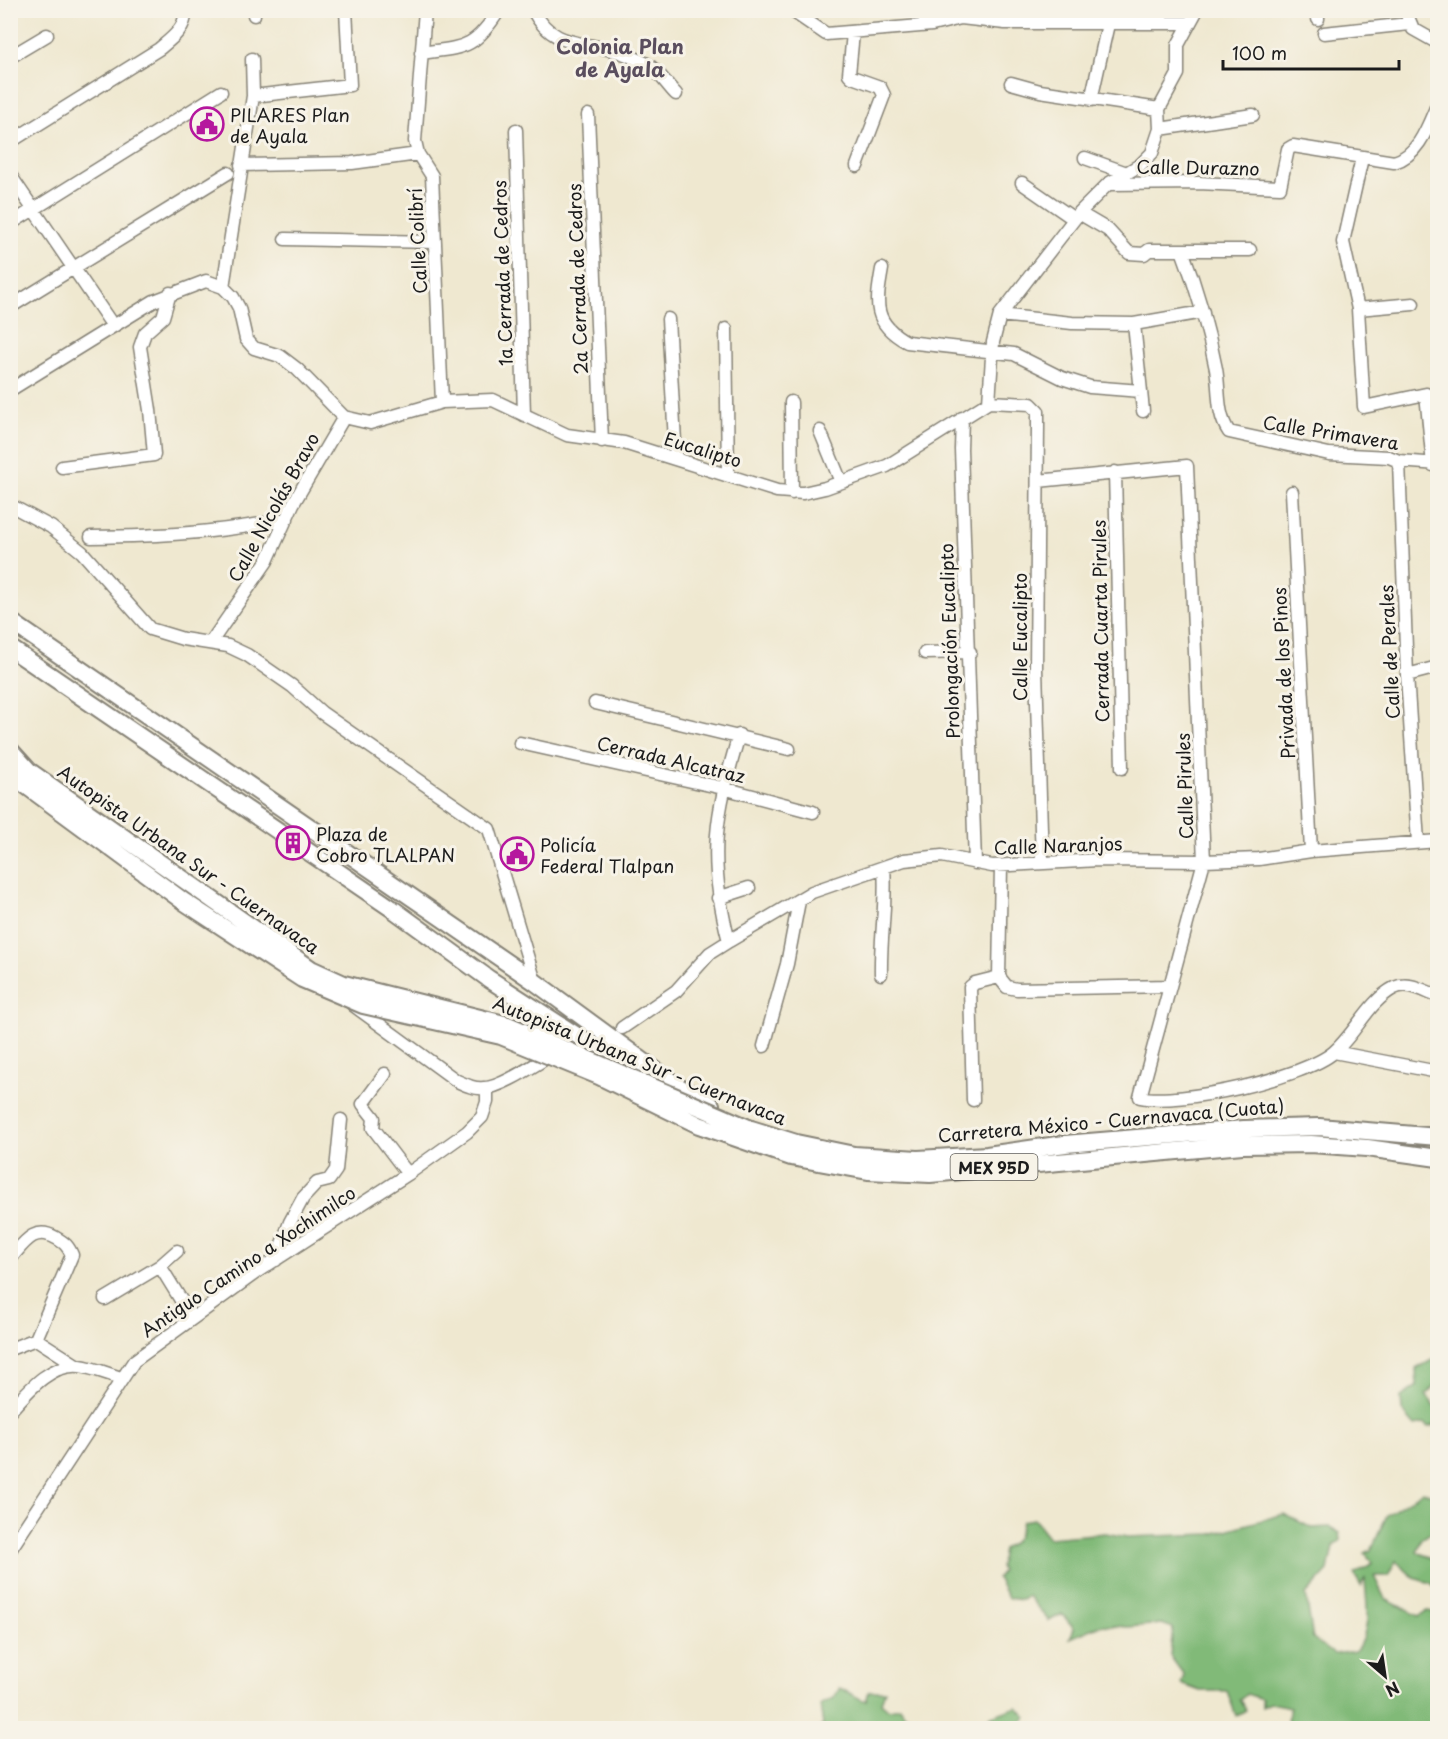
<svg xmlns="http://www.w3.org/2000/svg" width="1448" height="1739" viewBox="0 0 1448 1739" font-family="'Playpen Sans',sans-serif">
	<rect width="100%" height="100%" fill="#f7f3e8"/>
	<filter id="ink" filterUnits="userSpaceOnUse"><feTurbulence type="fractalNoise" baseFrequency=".0167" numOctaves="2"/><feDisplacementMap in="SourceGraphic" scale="12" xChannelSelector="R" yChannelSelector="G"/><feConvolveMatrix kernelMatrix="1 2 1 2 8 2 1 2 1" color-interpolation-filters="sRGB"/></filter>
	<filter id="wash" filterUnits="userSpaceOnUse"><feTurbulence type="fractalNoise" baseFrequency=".008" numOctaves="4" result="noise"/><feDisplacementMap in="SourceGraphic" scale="24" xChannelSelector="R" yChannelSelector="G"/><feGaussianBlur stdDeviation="1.35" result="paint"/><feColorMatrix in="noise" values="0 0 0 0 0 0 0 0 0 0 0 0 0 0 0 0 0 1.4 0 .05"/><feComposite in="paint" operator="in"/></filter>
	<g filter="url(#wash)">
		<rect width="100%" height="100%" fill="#efe8d0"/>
		<path fill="#81ba78" stroke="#4e6b4a" stroke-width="1.5" d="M1437 1357V1382L1426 1395 1437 1409V1424L1429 1427 1424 1424 1415 1426 1402 1411 1401 1397 1417 1386 1416 1369Z
			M1423 1491 1437 1497V1528L1422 1539 1417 1552 1432 1558 1437 1564V1589L1431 1583 1414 1578 1396 1561 1388 1576H1374L1385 1599 1419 1616 1428 1611 1437 1613V1728H1292L1287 1720 1291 1707 1270 1703 1262 1707V1699L1247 1694 1239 1699 1246 1710 1236 1716 1227 1691H1200L1181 1684 1184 1675 1170 1656 1173 1628 1162 1624 1128 1627 1101 1625 1070 1638 1074 1628 1062 1614 1049 1621 1028 1596 1022 1600 1008 1598 997 1578 1002 1571 1000 1567 1003 1549C1017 1542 1019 1536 1022 1521L1034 1519 1049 1538 1105 1533 1127 1537 1212 1534 1284 1514 1312 1528 1330 1527 1340 1533 1341 1540 1333 1547 1328 1571 1306 1595 1313 1639 1334 1654 1356 1651C1373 1624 1366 1607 1365 1578L1361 1586 1354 1574 1373 1563 1365 1553 1371 1550 1387 1515Z
			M839 1689C852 1692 854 1697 866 1701L869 1691H885L881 1702 889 1709 900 1707 905 1715C916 1715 925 1720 933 1728H819L823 1725 820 1705 834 1698Z
			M1017 1707 1027 1717 1014 1728H993L995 1726 988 1724 989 1717Z"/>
	</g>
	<g filter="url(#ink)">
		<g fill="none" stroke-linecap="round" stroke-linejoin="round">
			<defs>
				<path id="minor" d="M425 10 415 141 418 154 432 176 442 402
					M533 10C552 48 582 41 616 51 627 54 637 59 647 64 658 70 667 85 676 94
					M791 10 826 34 932 25 961 18 1005 23H1189
					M1405 10 1413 29 1438 43
					M254 15V10
					M1318 19V10
					M853 33 849 74 852 77 880 87 884 95 857 166
					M1324 33 1409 24
					M421 53C463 47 474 50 499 10
					M10 57 47 35
					M1011 83 1040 91 1159 109
					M253 96 350 85 346 10
					M1091 100 1108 24
					M588 115 602 441
					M1160 129 1253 115
					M516 130 524 415
					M10 142 159 49C171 39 187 28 185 10
					M1085 158 1124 172
					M1362 158 1343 242 1358 309 1364 407 1426 394 1433 465
					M241 165 352 163 418 154
					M10 175 113 326
					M1022 183 1074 219
					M1109 184 1199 183 1280 187 1288 149 1293 146 1394 162C1419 155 1428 126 1438 103
					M1079 213 1108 230 1129 253 1144 254 1149 250H1250
					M10 224 221 92
					M285 239 435 242
					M1182 250C1197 289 1208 328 1216 369 1220 391 1216 413 1229 432L1329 454 1389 457 1399 461 1438 464
					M882 269C876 303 872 323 907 342L1014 354 1062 378 1090 387 1141 391
					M223 287 253 96 252 59
					M10 307 228 173
					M1358 309 1413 304
					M1000 315 1072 323 1134 324 1203 312
					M668 319 676 459
					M1134 324 1143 411
					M726 329 728 474
					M10 390 154 301 206 281 223 287 233 297 239 308 246 339 254 348 280 356 297 369 344 417 370 423 442 402 493 400 567 435 624 443 777 491 803 493 825 488 887 466 989 402 1031 404 1038 411V425L1036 669 1042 862
					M791 402 792 493
					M989 402 993 342 1000 315 1079 213 1108 184 1140 165 1152 153 1160 129 1159 109 1178 74V45L1197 10
					M962 418 961 449 975 863
					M820 431 841 482
					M1399 461 1407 675 1418 842
					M62 467 154 455 150 410 140 347 145 333 163 317 170 293
					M1115 472 1122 768
					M1038 481 1187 466 1204 861 1140 1097C1178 1106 1304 1078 1334 1052 1355 1034 1369 1001 1394 988 1409 981 1423 991 1438 996
					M1292 492 1311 851
					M10 505 51 527 82 552 150 629 183 639 228 646 247 655 292 686 322 713 489 829 535 982
					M91 537C161 536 219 533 287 519
					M211 642 267 561 293 504 344 417
					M925 653 970 652
					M1407 675 1438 667
					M595 703 789 749
					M520 743 723 788 813 812
					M718 898 749 888
					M729 941C707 858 715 816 739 735
					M881 974C880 938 887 903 884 867
					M999 977 1007 987 1017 989 1170 986
					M999 977 1001 866
					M353 1005 457 1081C466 1085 474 1089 484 1088 501 1088 537 1063 553 1054
					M622 1028 676 991 710 953 729 941 812 892 904 860 942 856 992 866 1098 860 1204 861 1259 859 1311 851 1438 841
					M764 1046 787 964 799 901
					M1334 1052 1438 1072
					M385 1074 363 1104 374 1118 373 1128 408 1174
					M973 1100 970 987 975 983 999 977
					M10 1259C24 1243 34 1225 56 1238 65 1243 68 1246 72 1255L36 1339
					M276 1260 290 1222 303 1198 317 1183 329 1180 336 1170 341 1120
					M160 1266 192 1318
					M105 1299 160 1266 177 1251
					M10 1349 36 1339 78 1366
					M10 1411C27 1392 51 1362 80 1366 94 1368 108 1374 121 1378
					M10 1550 134 1361 258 1271 408 1174 467 1132 482 1117 487 1102V1089"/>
				<path id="highway" d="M10 621 535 982 677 1086 711 1105
					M10 648 394 910 489 979 634 1073"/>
			</defs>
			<use href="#minor" stroke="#868276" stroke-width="15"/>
			<use href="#highway" stroke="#868276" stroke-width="20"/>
			<use href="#minor" stroke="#fff" stroke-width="12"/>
			<use href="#highway" stroke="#fff" stroke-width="16"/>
			<defs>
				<path id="highway-bridge" d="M10 750 29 771 311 969 344 984 508 1025 751 1129 796 1143 854 1155 918 1159 987 1155 1065 1144 1244 1129 1319 1127 1438 1137
					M10 771 20 781 183 901 302 979 363 1005 501 1036 599 1076 699 1125 791 1157 868 1171 930 1174 1242 1145 1311 1144 1367 1148 1438 1158"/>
			</defs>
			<use href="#highway-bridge" stroke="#868276" stroke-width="20" stroke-linecap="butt"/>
			<use href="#highway-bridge" stroke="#fff" stroke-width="16"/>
		</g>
	</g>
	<defs>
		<symbol id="civic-ring" viewBox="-11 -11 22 22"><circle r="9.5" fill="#f7f3e8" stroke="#b5179e" stroke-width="1.5"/><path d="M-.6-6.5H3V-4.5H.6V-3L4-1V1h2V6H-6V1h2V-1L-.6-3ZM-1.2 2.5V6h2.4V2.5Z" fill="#b5179e"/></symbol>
		<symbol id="building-ring" viewBox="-11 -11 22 22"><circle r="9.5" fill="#f7f3e8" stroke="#b5179e" stroke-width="1.5"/><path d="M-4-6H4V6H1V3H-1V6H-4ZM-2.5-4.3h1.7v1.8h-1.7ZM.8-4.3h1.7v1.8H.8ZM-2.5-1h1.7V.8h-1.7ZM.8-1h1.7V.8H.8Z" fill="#b5179e"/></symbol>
	</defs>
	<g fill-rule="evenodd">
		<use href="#civic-ring" x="188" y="105" width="38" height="38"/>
		<use href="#building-ring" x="274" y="824" width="38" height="38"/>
		<use href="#civic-ring" x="498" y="835" width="38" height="38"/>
	</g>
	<g text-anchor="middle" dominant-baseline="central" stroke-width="6" stroke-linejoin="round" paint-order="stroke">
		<rect fill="#f7f3e8" stroke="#5e5c59" stroke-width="1.5" x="950.5" y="1154" width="87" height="26" rx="4.5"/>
		<g font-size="16" font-weight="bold" fill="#1c1c1c">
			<text x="994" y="1167">MEX 95D</text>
		</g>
		<g font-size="18" fill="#1c1c1c" stroke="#f7f3e8" text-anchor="start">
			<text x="230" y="114">PILARES Plan<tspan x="230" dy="21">de Ayala</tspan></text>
			<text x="316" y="833">Plaza de<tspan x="316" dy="21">Cobro TLALPAN</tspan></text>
			<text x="540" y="844">Policía<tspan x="540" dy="21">Federal Tlalpan</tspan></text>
		</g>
		<g font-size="18" fill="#1c1c1c" stroke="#f7f3e8">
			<text transform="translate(1198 167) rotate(1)">Calle Durazno</text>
			<text transform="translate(417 241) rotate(-93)">Calle Colibrí</text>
			<text transform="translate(502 273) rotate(-92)">1a Cerrada de Cedros</text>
			<text transform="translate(577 279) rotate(-92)">2a Cerrada de Cedros</text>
			<text transform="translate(1331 432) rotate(9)">Calle Primavera</text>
			<text transform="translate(703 449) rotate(17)">Eucalipto</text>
			<text transform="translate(273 507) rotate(-61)">Calle Nicolás Bravo</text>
			<text transform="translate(1100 621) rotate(-91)">Cerrada Cuarta Pirules</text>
			<text transform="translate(1019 637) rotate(-90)">Calle Eucalipto</text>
			<text transform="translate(949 641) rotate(-92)">Prolongación Eucalipto</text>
			<text transform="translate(1389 652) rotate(-93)">Calle de Perales</text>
			<text transform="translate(1283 673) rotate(-93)">Privada de los Pinos</text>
			<text transform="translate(671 759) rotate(13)">Cerrada Alcatraz</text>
			<text transform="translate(1184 786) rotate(-92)">Calle Pirules</text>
			<text transform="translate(1058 845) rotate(-2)">Calle Naranjos</text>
			<text transform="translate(189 859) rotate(35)">Autopista Urbana Sur - Cuernavaca</text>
			<text transform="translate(640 1060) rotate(22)">Autopista Urbana Sur - Cuernavaca</text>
			<text transform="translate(1111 1120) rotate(-5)">Carretera México - Cuernavaca (Cuota)</text>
			<text transform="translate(248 1261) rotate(-34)">Antiguo Camino a Xochimilco</text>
		</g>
		<g font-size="20" font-weight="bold" fill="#5a4e5e" stroke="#f7f3e8">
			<text x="620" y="46">Colonia Plan<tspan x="620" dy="23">de Ayala</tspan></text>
		</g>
	</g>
	<rect width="1448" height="1739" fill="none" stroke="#f7f3e8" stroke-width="36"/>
	<g transform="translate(1385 1676) rotate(151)" stroke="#f7f3e8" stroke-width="4.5" paint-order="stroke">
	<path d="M0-4.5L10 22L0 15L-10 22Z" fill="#1c1c1c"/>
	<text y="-9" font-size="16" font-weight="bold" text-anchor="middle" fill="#1c1c1c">N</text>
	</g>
	<path d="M1223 60v9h176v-9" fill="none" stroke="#1c1c1c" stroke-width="3"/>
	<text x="1232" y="60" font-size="18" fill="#1c1c1c" stroke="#f7f3e8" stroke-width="4.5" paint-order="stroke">100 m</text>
</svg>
